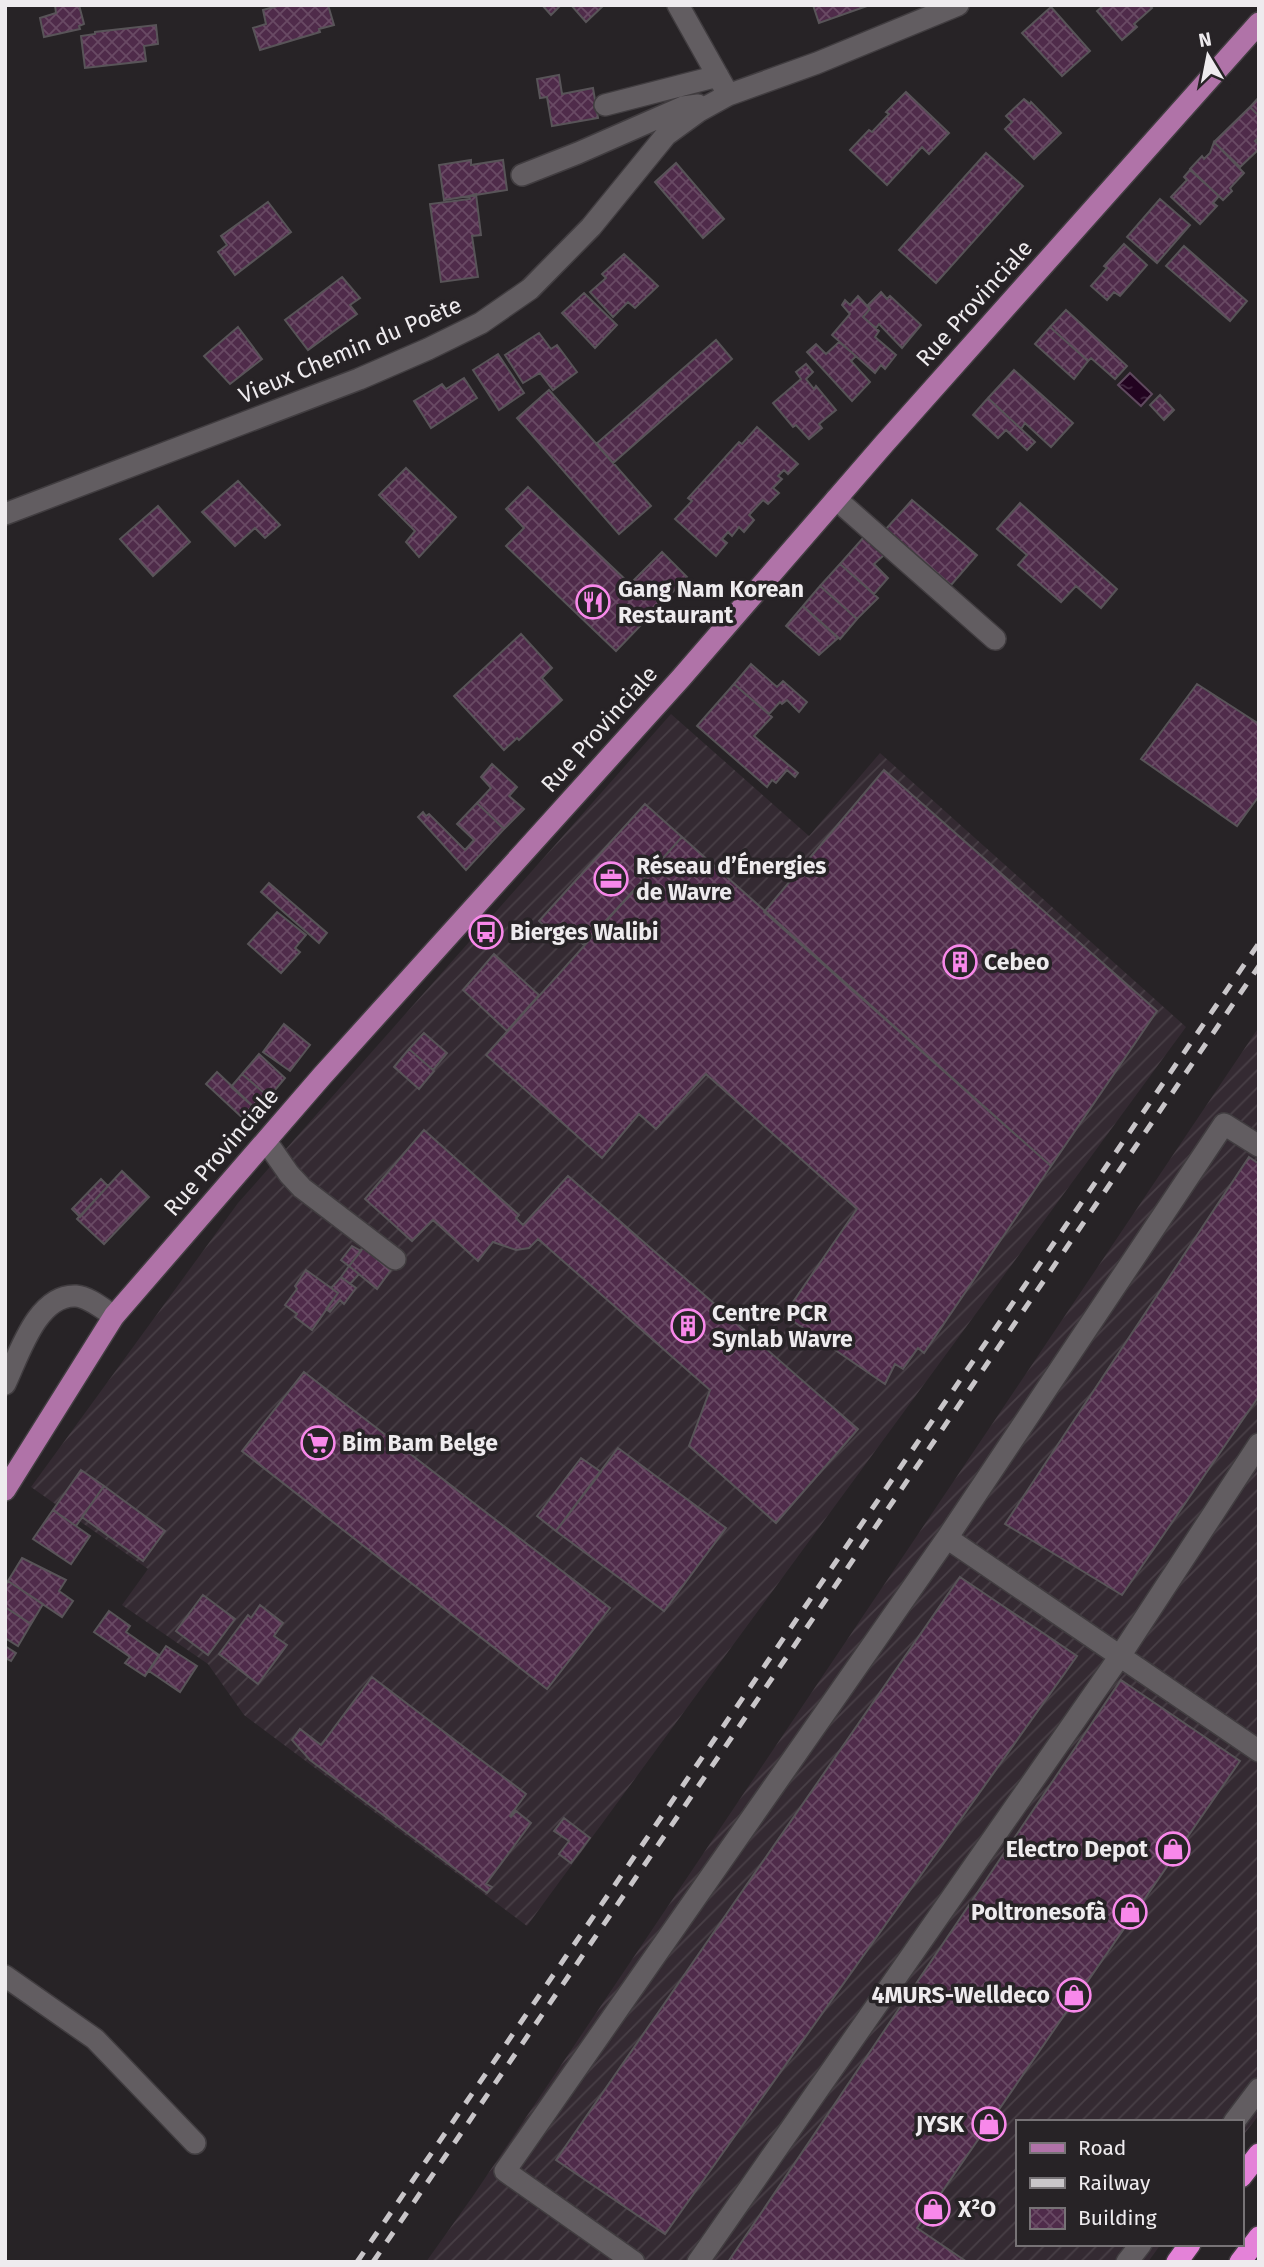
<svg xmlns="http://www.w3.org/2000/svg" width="1264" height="2267" viewBox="0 0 1264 2267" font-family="'Fira Sans',sans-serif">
	<defs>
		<pattern id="industrial-furrows" width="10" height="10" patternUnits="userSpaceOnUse" patternTransform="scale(1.75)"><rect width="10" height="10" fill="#342a32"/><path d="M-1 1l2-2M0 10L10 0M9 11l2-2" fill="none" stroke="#483f46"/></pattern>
		<pattern id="water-ripples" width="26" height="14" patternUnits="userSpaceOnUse" patternTransform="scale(1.75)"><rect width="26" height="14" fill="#220320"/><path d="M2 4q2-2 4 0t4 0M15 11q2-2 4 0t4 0" fill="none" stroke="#422841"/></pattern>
		<pattern id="building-cross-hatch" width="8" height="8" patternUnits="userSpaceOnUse" patternTransform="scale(1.75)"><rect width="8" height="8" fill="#4f2b4a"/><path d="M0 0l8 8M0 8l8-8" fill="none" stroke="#694a64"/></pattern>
	</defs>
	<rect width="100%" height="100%" fill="#272326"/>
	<path fill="url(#industrial-furrows)" d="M671 714 809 836 880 753 1186 1027 527 1926 244 1715 208 1664 122 1605 148 1569 31 1487 238 1203Z
		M1259 1027V2115L1241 2138V2122H1017V2244H1161L1148 2262H426L473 2196Z"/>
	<path fill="url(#water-ripples)" stroke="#5f495e" stroke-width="2" d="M1130 373 1152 394 1141 406 1118 385Z"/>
	<path fill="url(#building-cross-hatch)" stroke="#585458" stroke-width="2" d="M55 5H79L84 24 79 26 80 29 44 37 40 18 56 13Z
		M281 5H328L334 25 319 29 320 32 260 50 253 28 266 24 263 10Z
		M542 5H561L551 15Z
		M571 5H604L586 22Z
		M813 5H867V6L819 23Z
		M1104 5H1149L1152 8 1134 24 1137 27 1122 40 1097 11Z
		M1051 7 1090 51 1062 76 1022 33Z
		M156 25 158 44 144 46 146 61 85 68 81 36 95 34V32Z
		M559 75 562 94 593 88 598 118 552 126 547 97 540 98 537 79Z
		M906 92 949 133 929 154 922 147 887 185 850 150 869 130 872 132 889 114 886 112Z
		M1259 97V114L1258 115 1250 107Z
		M1024 99 1030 104 1031 102 1061 133 1034 159 1005 129 1012 122 1006 116Z
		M1250 107 1259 116V137L1255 141 1259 145V149L1240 167 1214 142Z
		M1214 142 1244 173 1230 188 1232 191 1223 200 1190 169 1202 156 1204 159 1210 153Z
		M986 153 1023 186 936 283 899 250Z
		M471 160V165L503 160 507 190 444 200 439 165Z
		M676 163 724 219 703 238 655 182Z
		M1190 170 1219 196 1213 203 1217 206 1200 224 1171 197 1187 180 1184 177Z
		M476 194 481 235 472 236 478 277 441 282 430 204 470 199 469 196Z
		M1160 199 1190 225 1157 263 1127 237Z
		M268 202 291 232 235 275 218 252 227 245 221 236Z
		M1124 244 1147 265 1120 296 1114 292 1107 300 1091 286 1107 268 1104 266Z
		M1184 246 1247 301 1230 321 1166 266Z
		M624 254 658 286 635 308 628 302 613 317 590 292 606 278 602 274Z
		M342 277 360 298 350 305 357 314 308 350 285 320Z
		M881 292 887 299 890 296 921 325 902 348 879 324 876 328 863 317 870 309 868 305Z
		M584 293 617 325 595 348 562 313Z
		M858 296 870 309 863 317 879 331 875 337 896 355 885 369 881 365 875 373 832 335 850 314 842 305 845 300 850 305Z
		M1066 310 1127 366 1115 379 1091 358 1088 361 1050 327Z
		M238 327 262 359 230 384 204 356Z
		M1050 327 1088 361 1074 379 1035 344Z
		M539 333 551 349 557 345 577 372 553 390 540 373 523 383 505 355Z
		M716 340 732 359 613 463 596 444Z
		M839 342 856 356 851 361 870 382 852 401 807 352 816 344 826 354Z
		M498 354 524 393 499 410 473 370Z
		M806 364 813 372 806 379 814 389 816 386 836 410 819 424 822 428 809 439 796 425 793 427 773 403 801 379 796 372Z
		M1014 370 1073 423 1051 447 1025 423 1021 429 988 398Z
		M464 378 477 398 431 428 414 401 442 384 446 389Z
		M549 390 651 506 619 534 517 418Z
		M1160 395 1174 410 1164 420 1150 405Z
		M988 398 1035 442 1027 450 1006 430 998 438 973 415Z
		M757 427 798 464 788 474 784 470 778 476 782 479 773 488 779 493 768 504 763 500 749 515 754 520 744 532 739 527 732 536 728 532 722 539 727 543 716 556 675 519 692 501 688 498 739 442 742 444Z
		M406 468 456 517 419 557 406 542 415 531 379 495Z
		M238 481 280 525 265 538 255 528 235 546 202 512Z
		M528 487 630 584 662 552 687 577 616 651 506 546 524 528 506 509Z
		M912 500 977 555 951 585 886 529Z
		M1020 503 1117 589 1101 608 1076 586 1061 602 1018 565 1027 555 997 529Z
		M158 506 190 542 153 576 120 539Z
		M864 537 884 555 874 564 888 578 874 594 840 564Z
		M840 564 878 598 857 619 820 586Z
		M820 586 857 619 840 639 803 606Z
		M803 606 838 638 819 655 786 626Z
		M521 634 552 668 542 678 562 700 519 740 517 738 504 750 454 696Z
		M751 664 777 687 783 681 807 702 799 712 787 700 782 704 780 702 769 714 734 684Z
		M734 684 772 717 754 736 798 773 795 777 787 770 776 783 772 780 767 787 697 726Z
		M1197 684 1259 724V796L1237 826 1141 759Z
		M492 764 517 787 509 796 524 809 504 829 477 803 491 788 481 777Z
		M884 770 1157 1011 1051 1166 764 912Z
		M477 803 504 829 466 870 418 817 423 812 426 816 429 814 465 850 474 840 457 824Z
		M645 804 682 837 584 945 568 931 561 940 539 921Z
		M682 837 1051 1166 924 1353 918 1348 903 1369 895 1364 885 1384 784 1315 857 1209 706 1074 656 1129 639 1114 602 1158 486 1055Z
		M269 883 327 933 319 943 261 892Z
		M277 912 306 935 295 948 300 952 281 973 248 944Z
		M494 954 539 995 507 1031 463 990Z
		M284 1024 310 1045 290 1071 263 1052Z
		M424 1033 447 1053 433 1070 409 1049Z
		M409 1049 434 1071 419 1089 394 1067Z
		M259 1054 285 1078 269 1097 242 1074Z
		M217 1072 257 1110 246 1121 206 1084Z
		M242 1074 269 1097 257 1110 231 1087Z
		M424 1130 519 1215 516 1218 523 1225 568 1176 858 1429 776 1523 689 1446 710 1390 538 1239 529 1248 516 1250 493 1242 478 1261 433 1220 412 1241 365 1199Z
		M1249 1157 1259 1164V1396L1122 1595 1005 1524Z
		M122 1171 149 1197 104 1244 77 1219Z
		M101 1179 108 1186 80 1217 72 1209Z
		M352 1246 361 1251 349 1266 341 1260Z
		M363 1248 391 1270 377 1289 349 1266Z
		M349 1266 359 1274 350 1284 341 1277Z
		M306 1270 338 1293 312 1330 295 1317 297 1314 285 1305 297 1289 295 1286Z
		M341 1277 356 1288 344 1304 340 1300 330 1312 326 1309 338 1293 331 1288Z
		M304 1372 610 1608 547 1689 242 1451Z
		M618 1448 726 1528 664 1611 556 1531Z
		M581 1458 601 1472 556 1531 537 1516Z
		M81 1470 104 1486 76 1526 53 1510Z
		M104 1486 165 1531 143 1561 82 1517Z
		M53 1510 90 1536 71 1564 33 1539Z
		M22 1558 66 1580 59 1591 73 1601 62 1617 8 1581Z
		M960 1577 1077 1656 665 2234 556 2160Z
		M8 1581 43 1604 31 1624 5 1607V1586Z
		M203 1595 235 1619 208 1655 176 1631Z
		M260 1605 283 1623 274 1636 287 1645 258 1684 219 1654 248 1615 251 1618Z
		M5 1607 31 1624 18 1646 5 1638Z
		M109 1611 130 1626 126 1632 159 1655 145 1676 125 1663 130 1657 94 1632Z
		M5 1646 16 1653 11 1661 5 1658Z
		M166 1646 197 1666 180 1692 149 1671Z
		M372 1677 526 1794 510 1816 511 1817 516 1811 531 1823 486 1884 492 1887 487 1893 310 1760 292 1740 300 1729 321 1745Z
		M1121 1680 1240 1761 917 2228 967 2262H728Z
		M564 1818 590 1838 571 1863 559 1854 569 1841 554 1831Z"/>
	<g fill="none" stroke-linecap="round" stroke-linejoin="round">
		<defs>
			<path id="minor" d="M678 5 724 87
				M605 105 718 76
				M522 175 578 153 683 107 698 105
				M836 499 995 639
				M5 514 359 379 428 349 481 323 530 289 591 227 666 135 699 111 728 95 817 63 958 5
				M266 1141 289 1174 302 1188 395 1259
				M5 1384C19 1355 37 1294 76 1296 89 1297 103 1309 114 1316
				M947 1538 1224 1124 1259 1146
				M5 1976 95 2039 195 2143
				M1234 2122 1259 2089
				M634 2262 505 2171 947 1538 1259 1751
				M698 2262 1120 1656 1259 1444
				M1127 2262 1141 2244"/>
			<path id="major" d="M5 1490 114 1316 322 1076 681 678 884 444 1259 23"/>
			<path id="highway" d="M1241 2177 1259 2154
				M1177 2262 1190 2244
				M1240 2262 1259 2237"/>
		</defs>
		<use href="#minor" stroke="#413d40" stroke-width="24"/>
		<use href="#major" stroke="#413d40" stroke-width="24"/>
		<use href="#highway" stroke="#413d40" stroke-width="24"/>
		<use href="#minor" stroke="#625d61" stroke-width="21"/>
		<use href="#major" stroke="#b073a8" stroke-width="21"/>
		<use href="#highway" stroke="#e482d8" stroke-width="21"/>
		<path stroke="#c9c6c9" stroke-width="5" stroke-dasharray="12 12" stroke-linecap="butt" d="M357 2262 1259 943
			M373 2262 1259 966"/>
	</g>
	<defs>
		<symbol id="restaurant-ring" viewBox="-11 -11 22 22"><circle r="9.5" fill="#272326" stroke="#f888ea" stroke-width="1.5"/><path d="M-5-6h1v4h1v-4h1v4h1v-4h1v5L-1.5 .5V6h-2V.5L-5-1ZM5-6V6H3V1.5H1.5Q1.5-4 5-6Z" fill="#f888ea"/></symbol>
		<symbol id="office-ring" viewBox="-11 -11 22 22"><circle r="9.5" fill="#272326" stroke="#f888ea" stroke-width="1.5"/><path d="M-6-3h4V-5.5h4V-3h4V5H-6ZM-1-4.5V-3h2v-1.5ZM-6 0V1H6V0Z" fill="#f888ea"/></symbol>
		<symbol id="bus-ring" viewBox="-11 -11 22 22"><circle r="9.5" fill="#272326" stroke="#f888ea" stroke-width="1.5"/><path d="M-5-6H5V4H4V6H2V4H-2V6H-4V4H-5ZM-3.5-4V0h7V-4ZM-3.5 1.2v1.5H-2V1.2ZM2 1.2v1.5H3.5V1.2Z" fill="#f888ea"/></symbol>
		<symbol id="building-ring" viewBox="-11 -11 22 22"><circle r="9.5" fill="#272326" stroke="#f888ea" stroke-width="1.5"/><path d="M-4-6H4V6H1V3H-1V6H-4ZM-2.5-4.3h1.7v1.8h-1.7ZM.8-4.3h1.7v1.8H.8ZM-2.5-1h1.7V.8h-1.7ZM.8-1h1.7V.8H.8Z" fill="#f888ea"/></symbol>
		<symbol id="supermarket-ring" viewBox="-11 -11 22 22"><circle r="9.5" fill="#272326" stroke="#f888ea" stroke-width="1.5"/><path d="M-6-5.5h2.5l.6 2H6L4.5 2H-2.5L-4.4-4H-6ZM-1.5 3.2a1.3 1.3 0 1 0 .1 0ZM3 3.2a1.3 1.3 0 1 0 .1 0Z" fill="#f888ea"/></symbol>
		<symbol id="shop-ring" viewBox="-11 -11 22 22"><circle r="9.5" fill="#272326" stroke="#f888ea" stroke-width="1.5"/><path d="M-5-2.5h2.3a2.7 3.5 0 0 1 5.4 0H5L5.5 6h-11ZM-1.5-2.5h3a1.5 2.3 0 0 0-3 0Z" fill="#f888ea"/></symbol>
	</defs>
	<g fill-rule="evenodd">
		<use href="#restaurant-ring" x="574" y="583" width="38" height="38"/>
		<use href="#office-ring" x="592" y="860" width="38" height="38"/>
		<use href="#bus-ring" x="467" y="913" width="38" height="38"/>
		<use href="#building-ring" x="941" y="943" width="38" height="38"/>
		<use href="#building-ring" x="669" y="1307" width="38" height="38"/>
		<use href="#supermarket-ring" x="299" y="1424" width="38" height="38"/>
		<use href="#shop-ring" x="1154" y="1830" width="38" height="38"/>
		<use href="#shop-ring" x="1111" y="1893" width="38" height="38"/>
		<use href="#shop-ring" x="1055" y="1976" width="38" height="38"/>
		<use href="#shop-ring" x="970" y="2105" width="38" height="38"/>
		<use href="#shop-ring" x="914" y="2190" width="38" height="38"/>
	</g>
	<g text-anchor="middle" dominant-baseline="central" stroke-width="7" stroke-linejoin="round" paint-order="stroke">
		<g font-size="23" fill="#eeebee" stroke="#272326">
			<text transform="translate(974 303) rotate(-48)">Rue Provinciale</text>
			<text transform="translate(350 350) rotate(-23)">Vieux Chemin du Poète</text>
			<text transform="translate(599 729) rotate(-48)">Rue Provinciale</text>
			<text transform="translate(221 1152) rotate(-49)">Rue Provinciale</text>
		</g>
		<g font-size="23" font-weight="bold" fill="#eeebee" stroke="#272326" text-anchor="start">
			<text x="618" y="589">Gang Nam Korean<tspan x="618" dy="26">Restaurant</tspan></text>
			<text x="636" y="866">Réseau d’Énergies<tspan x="636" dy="26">de Wavre</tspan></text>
			<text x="510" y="932">Bierges Walibi</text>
			<text x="984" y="962">Cebeo</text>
			<text x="712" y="1313">Centre PCR<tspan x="712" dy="26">Synlab Wavre</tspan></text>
			<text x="342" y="1443">Bim Bam Belge</text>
			<text x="1148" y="1849" text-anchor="end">Electro Depot</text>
			<text x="1106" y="1912" text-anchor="end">Poltronesofà</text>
			<text x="1050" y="1995" text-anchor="end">4MURS-Welldeco</text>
			<text x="964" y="2124" text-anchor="end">JYSK</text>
			<text x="958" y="2209">X²O</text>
		</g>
	</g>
	<rect width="1264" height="2267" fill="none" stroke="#eeebee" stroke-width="14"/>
	<rect x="1016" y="2120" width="228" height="126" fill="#272326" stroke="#777376" stroke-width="2"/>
	<rect x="1030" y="2143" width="35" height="10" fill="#b073a8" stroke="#777376" stroke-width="2"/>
	<text x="1078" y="2155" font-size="21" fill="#eeebee">Road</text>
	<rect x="1030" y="2178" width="35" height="10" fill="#c9c6c9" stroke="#777376" stroke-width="2"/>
	<text x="1078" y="2190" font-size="21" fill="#eeebee">Railway</text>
	<rect x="1030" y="2208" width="35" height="21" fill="url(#building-cross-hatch)" stroke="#777376" stroke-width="2"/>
	<text x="1078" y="2225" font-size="21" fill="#eeebee">Building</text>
	<g transform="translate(1208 56) rotate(350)" stroke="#272326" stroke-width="5" paint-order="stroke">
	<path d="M0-5L12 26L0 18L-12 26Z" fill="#eeebee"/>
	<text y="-10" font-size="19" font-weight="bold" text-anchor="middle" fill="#eeebee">N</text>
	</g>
</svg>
